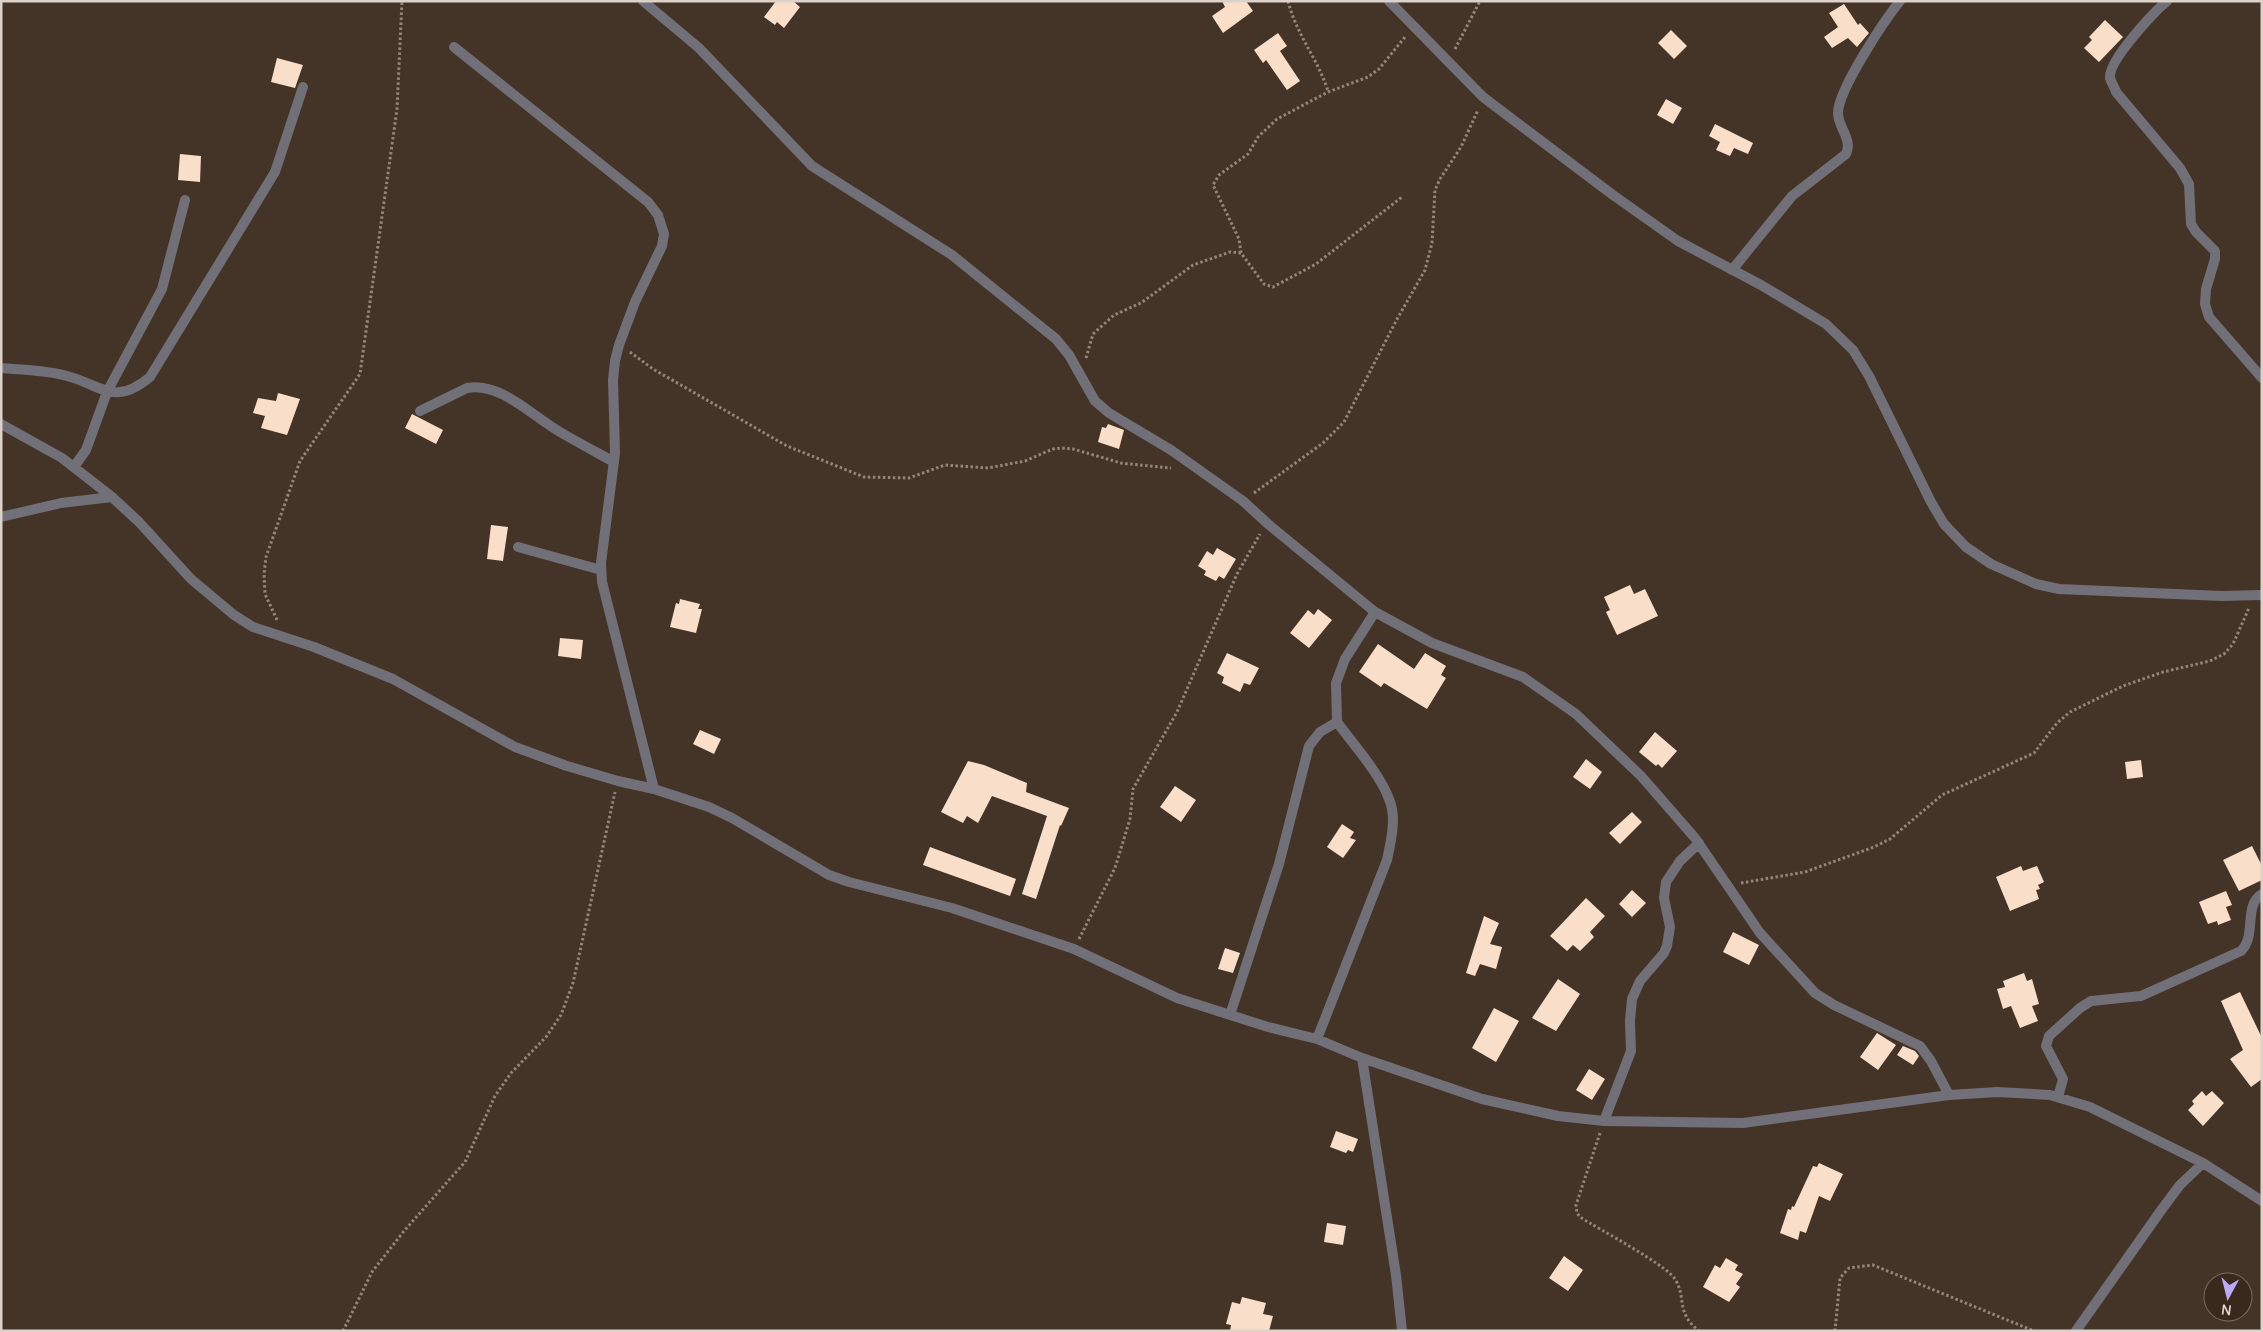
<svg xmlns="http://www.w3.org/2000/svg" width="2263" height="1332" viewBox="0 0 2263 1332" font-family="Manrope,sans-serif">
	<rect width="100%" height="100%" fill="#443327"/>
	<path fill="#f9dec9" d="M776 1H793L800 7 784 28 777 22 775 25 764 17Z
		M1222 1H1246L1253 11 1223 33 1212 16 1225 7Z
		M1844 4 1858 25 1860 23 1869 33 1857 47 1848 38 1832 48 1824 37 1838 27 1829 13Z
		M2105 20 2123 37 2099 62 2084 48 2092 40 2089 37Z
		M1671 30 1687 46 1674 59 1658 43Z
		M1278 33 1287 46 1280 51 1300 81 1287 90 1266 60 1263 63 1254 50Z
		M277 58 303 65 295 88 271 82Z
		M1666 99 1682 108 1673 124 1657 115Z
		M1715 124 1753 143 1748 154 1734 148 1730 156 1716 150 1720 142 1709 136Z
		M180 154 201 156 200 182 178 180Z
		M278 393 300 399 287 435 261 428 265 416 253 413 258 398 276 401Z
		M412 414 443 430 436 444 405 428Z
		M1108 424 1124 430 1119 449 1098 442 1102 427 1106 428Z
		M491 525 508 527 503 561 487 559Z
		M1217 548 1236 559 1224 579 1219 576 1216 581 1204 575 1206 571 1198 566 1207 551 1213 555Z
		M1630 585 1634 594 1645 589 1658 616 1617 635 1606 612 1610 610 1604 597Z
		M680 599 700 604 698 609H702L696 633 670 627 676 603 679 604Z
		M1318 609 1332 620 1309 648 1290 633 1308 610 1314 615Z
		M560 638 583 640 581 659 558 656Z
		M1378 644 1414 669 1425 653 1446 666 1441 675 1446 678 1427 709 1384 683 1381 687 1359 672Z
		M1227 653 1259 668 1250 685 1244 683 1240 692 1222 683 1224 677 1217 673Z
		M700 730 721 739 714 754 693 744Z
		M1655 732 1677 751 1662 768 1658 764 1656 766 1639 752Z
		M1586 759 1602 772 1590 789 1573 777Z
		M2141 760 2143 777 2127 779 2125 762Z
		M968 761 984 765 1027 783 1026 792 1069 808 1061 826 1060 825 1036 899 1022 894 1047 816 992 796 978 823 967 816 963 823 941 812Z
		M1175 786 1196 800 1181 822 1160 807Z
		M1632 812 1642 822 1620 844 1609 833Z
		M1342 824 1354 832 1350 838 1356 840 1343 858 1327 847Z
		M2252 846 2262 866V880L2239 891 2223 860Z
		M930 847 1016 879 1010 896 923 865Z
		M2021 866 2023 871 2037 866 2044 882 2038 885 2040 889 2036 890 2039 899 2010 911 1996 877Z
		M1632 890 1646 903 1632 917 1619 904Z
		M2226 891 2232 905 2226 907 2231 920 2218 925 2217 921 2208 924 2199 902Z
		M1586 898 1605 916 1590 932 1594 937 1580 951 1573 945 1567 951 1550 936Z
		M1484 916 1499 923 1490 944 1502 947 1496 969 1480 964 1475 976 1466 973Z
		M1733 932 1759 945 1749 965 1723 952Z
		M1225 948 1240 953 1233 973 1218 969Z
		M2024 973 2027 981 2032 979 2039 1004 2032 1006 2038 1021 2020 1028 2011 1006 2003 1009 1997 989 2005 987 2003 981Z
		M1558 979 1580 994 1556 1031 1532 1018Z
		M2240 992 2262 1038V1079L2251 1087 2230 1059 2243 1050 2221 1001Z
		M1494 1008 1519 1021 1496 1062 1472 1048Z
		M1877 1033 1896 1045 1878 1070 1860 1057Z
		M1903 1046 1915 1051 1919 1056 1913 1065 1897 1055Z
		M1589 1069 1605 1079 1592 1100 1576 1090Z
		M2202 1091 2206 1096 2212 1091 2224 1103 2203 1126 2188 1110 2194 1104 2192 1101Z
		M1336 1131 1358 1139 1353 1152 1348 1150 1346 1153 1330 1147Z
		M1819 1163 1843 1174 1830 1201 1819 1196 1806 1233 1800 1231 1798 1240 1780 1233 1788 1209 1791 1210 1792 1206 1794 1207 1813 1166 1817 1167Z
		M1327 1223 1346 1226 1343 1245 1324 1242Z
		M1564 1256 1583 1270 1568 1291 1549 1278Z
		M1726 1258 1738 1265 1735 1270 1743 1274 1736 1284 1740 1287 1729 1302 1703 1287 1715 1265 1720 1268Z
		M1242 1297 1266 1303 1263 1314 1273 1316 1269 1331H1230L1231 1325 1226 1324 1232 1302 1240 1304Z"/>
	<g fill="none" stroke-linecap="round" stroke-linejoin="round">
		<path stroke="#93857b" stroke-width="3" stroke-dasharray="2.5 2.5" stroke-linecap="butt" d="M1288 1C1297 36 1317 57 1328 91
			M1455 49 1480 1
			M1241 253 1239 239 1213 185 1219 175 1248 154 1258 137 1277 119 1328 92 1368 77 1379 69 1405 37
			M630 352 653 369 787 446 864 477 909 478 945 465 988 468 1025 461 1053 449 1061 448 1073 449 1121 463 1171 468
			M1086 358 1093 334 1114 315 1141 303 1193 265 1230 252 1241 253 1264 284 1273 287 1316 264 1402 197
			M1254 493 1323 443 1344 422 1396 321 1425 270 1432 243 1435 190 1440 179 1461 147 1478 110
			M277 620 265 594 264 574 266 557 300 461 360 374 397 109 402 1
			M1741 883 1805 872 1874 847 1890 839 1942 795 2034 753 2057 723 2070 712 2123 686 2163 672 2210 661 2224 654 2233 644 2249 608
			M1079 939 1115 868 1130 819 1133 789 1177 712 1237 574 1260 534
			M1600 1133 1576 1205 1577 1213 1580 1217C1600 1230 1665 1264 1675 1279 1687 1298 1675 1312 1699 1331
			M343 1331 372 1272 404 1231 465 1162 495 1096 511 1073 546 1037 561 1015 573 983 615 792
			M1835 1331 1840 1278 1849 1268 1873 1265 2034 1331"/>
		<path stroke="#716f78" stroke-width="10" d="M643 1 699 48 812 166 952 255 1056 339 1069 355 1095 401 1109 413 1171 450 1243 501 1268 524 1375 612 1432 643 1523 677 1576 714 1641 776 1695 838 1760 933 1815 993 1834 1005 1920 1046 1931 1061 1949 1095
			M1389 1 1483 97 1613 195 1678 241 1761 285 1826 324 1853 350 1869 376 1931 502 1944 524 1966 547 1991 564 2036 584 2059 589 2222 596 2262 595
			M2167 1C2153 13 2108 61 2110 78 2111 82 2115 88 2116 92L2180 168 2189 184 2191 224 2196 232 2215 251V259L2206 289 2205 304 2209 317 2262 378
			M454 47 648 202 658 215 664 234 662 246 635 302 619 345 615 361 613 380 615 453 601 563 602 582 654 789
			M1732 270 1792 196 1846 154C1853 139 1838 128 1838 113 1838 90 1884 21 1900 1
			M1 368C23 370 46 370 67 376 102 385 114 407 150 377L275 172 303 87
			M420 411 467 388C501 382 532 416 560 432 577 442 596 452 614 462
			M1 424 62 458 112 497 139 522 191 579 234 615 253 627 314 647 393 679 515 747 567 766 618 781 654 789 709 807 732 818 829 875 849 882 952 908 1074 949 1177 998 1268 1027 1317 1039 1362 1058 1482 1099 1558 1116 1604 1121 1743 1123 1949 1095 1997 1092 2050 1095 2090 1107 2203 1163 2262 1201
			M74 467 86 450 107 392 162 289 185 200
			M1 517 61 503 112 497
			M518 547 601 570
			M1230 1015 1279 864 1309 746 1320 732 1337 722 1336 683 1345 659 1375 612
			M1317 1039 1387 860C1391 841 1397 817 1389 799 1380 774 1353 744 1337 722
			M1362 1058 1396 1275 1402 1331
			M2058 1097 2063 1079 2046 1046 2049 1036 2080 1008 2091 1001 2141 996 2241 951C2257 936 2243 905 2262 894
			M1604 1121 1631 1051 1630 1021 1632 999 1640 981 1664 953 1667 946 1670 927 1664 898 1666 882 1680 861 1699 843
			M2076 1331 2162 1209 2180 1185 2203 1163"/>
	</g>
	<rect width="2263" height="1332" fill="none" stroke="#dcd2ca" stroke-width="5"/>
	<g transform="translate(2228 1297) rotate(187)"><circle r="24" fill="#39291d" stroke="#7a6d62"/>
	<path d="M0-4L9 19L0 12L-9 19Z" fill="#bbaaf6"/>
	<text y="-8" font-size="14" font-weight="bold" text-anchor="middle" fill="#dcd2ca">N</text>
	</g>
</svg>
